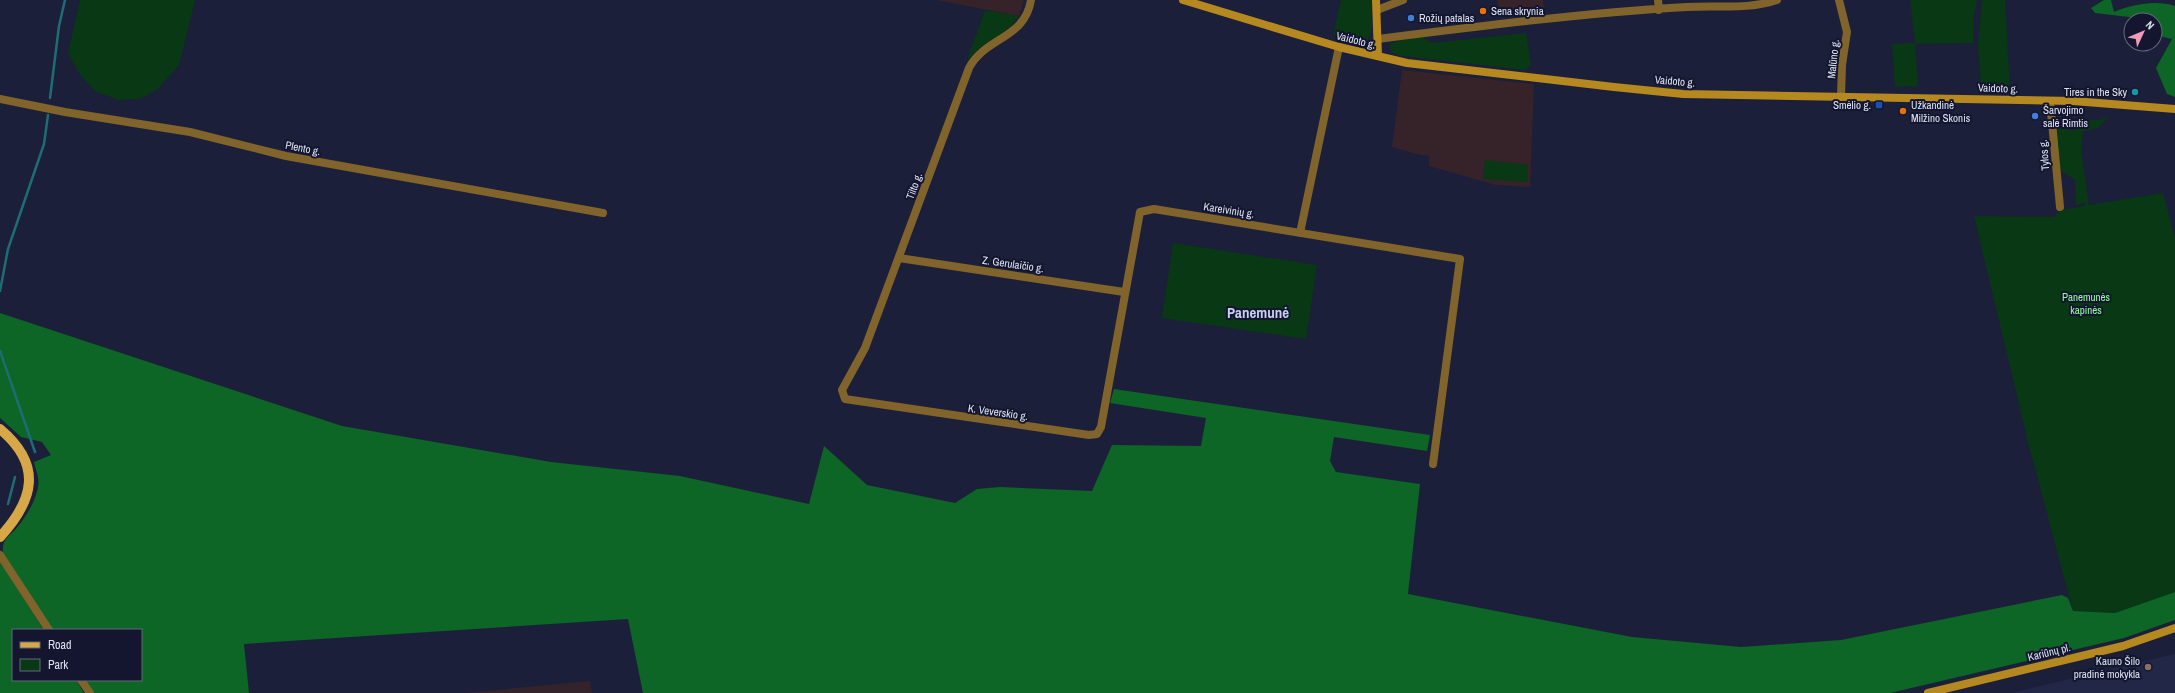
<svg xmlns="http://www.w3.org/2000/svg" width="2175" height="693" viewBox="0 0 2175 693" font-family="'Archivo Narrow',sans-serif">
	<rect width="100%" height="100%" fill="#1c1f39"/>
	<path fill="#352329" d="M936 0H1024L1019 16Z
		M1497 0H1543L1544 12 1500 17Z
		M1402 70 1534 84 1530 187 1496 185 1429 166V156L1416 154 1392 147Z"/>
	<path fill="#35232b" d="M590 681 592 693H465Z"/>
	<path fill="#232747" d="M2175 654V693H2012L2065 680Z"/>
	<path fill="#083814" d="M80 0H195L179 65 158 89 140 99 118 100 95 91 78 72 68 53Z
		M1341 0H1371L1372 33H1370L1368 41 1361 44 1333 35Z
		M1910 0H1977L1974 15 1973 43 1915 44 1918 86 1895 87 1892 44 1915 43Z
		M1982 0H2005L2010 90 1981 88 1978 45Z
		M985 10 1019 16C1005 39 981 40 966 63Z
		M1526 33 1531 65 1525 70 1403 56 1392 53 1389 45 1391 43 1420 36 1432 43Z
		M2109 116 2098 128 2083 131 2081 151 2089 205 2163 193 2175 237V592L2115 613 2073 611 2029 446 1974 216 2054 217 2060 210 2085 206V203L2076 205 2075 180 2060 170 2055 126H2058V128L2075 130 2086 124V120H2100Z
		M1485 160 1528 165V182L1483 179Z
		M1173 243 1317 265 1306 339 1162 318Z"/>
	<path fill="#0d6526" d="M2104 0H2111L2114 12C2133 4 2156 0 2175 6V97L2167 94 2156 68 2172 39 2155 35V20L2095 13 2091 8Z
		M0 313 342 426 551 462 680 476 809 504 824 446 867 485 955 503 977 489 1000 487 1092 491 1112 445 1201 446 1206 418 1110 403 1114 389 1430 435 1427 451 1334 437 1330 461 1336 472 1420 484 1408 594 1632 637 1741 647 1841 640 2062 595 2068 598 2073 611 2115 613 2175 592V620L2124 638 1890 693H643L628 619 244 644 249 693H93L85 680H141V630H53L3 553C1 538 11 536 19 525 28 514 41 492 38 477 37 472 35 467 34 462L51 455 42 442 21 437 0 418Z
		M0 561 44 630H13V680H76L84 693H0Z"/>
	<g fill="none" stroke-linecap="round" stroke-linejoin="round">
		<path stroke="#1d6d75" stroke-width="2.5" d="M50 98 59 26 65 0
			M0 291 8 249 44 144 48 115
			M0 351 35 452
			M8 504 15 477"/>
		<path stroke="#80642b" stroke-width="8" d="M1031 0C1025 39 985 37 969 68L865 348 842 390 845 399 1089 435 1097 434 1101 427 1140 212 1154 209 1460 259 1433 464
			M1658 0 1659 10
			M1839 0 1847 32 1842 65 1841 97
			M1377 10 1403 0
			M1378 39C1481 26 1584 13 1687 7 1718 5 1748 10 1777 0
			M0 99 65 112 190 132 286 156 603 213
			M2050 101 2060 207
			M1300 233 1339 47
			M899 258 1124 292
			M0 555 49 630
			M81 680 90 693"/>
		<path stroke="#b68820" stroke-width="8" d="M1183 0 1339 47 1407 63 1614 87 1683 94 2073 101 2175 109
			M1376 0 1378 56
			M1928 693 2123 646 2175 628"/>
		<path stroke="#d7a848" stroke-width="10" d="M0 429C43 465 34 500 0 537"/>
	</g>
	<g fill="#e8710a" stroke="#13162e" stroke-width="1.5">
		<circle cx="1483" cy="11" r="4"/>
		<circle cx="1903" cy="111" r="4"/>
	</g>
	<g fill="#3f7fe0" stroke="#13162e" stroke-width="1.5">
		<circle cx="1411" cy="18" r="4"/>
		<circle cx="2035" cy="116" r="4"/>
	</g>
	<circle fill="#0f9aa8" stroke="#13162e" stroke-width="1.5" cx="2135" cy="92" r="4"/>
	<rect fill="#1a4fb4" stroke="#13162e" stroke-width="1.5" x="1875" y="101" width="8" height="8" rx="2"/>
	<circle fill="#8d6e63" stroke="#13162e" stroke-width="1.5" cx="2148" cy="667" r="4"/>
	<g text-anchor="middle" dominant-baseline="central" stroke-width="4" stroke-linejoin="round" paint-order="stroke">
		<g font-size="11" fill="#dee2f3" stroke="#13162e" text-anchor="start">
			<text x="1491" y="11">Sena skrynia</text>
			<text x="1419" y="18">Rožių patalas</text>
			<text x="2127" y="92" text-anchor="end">Tires in the Sky</text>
			<text x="1871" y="105" text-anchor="end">Smėlio g.</text>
			<text x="1911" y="105">Užkandinė<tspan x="1911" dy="13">Milžino Skonis</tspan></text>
			<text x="2043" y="110">Šarvojimo<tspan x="2043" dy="13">salė Rimtis</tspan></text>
			<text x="2140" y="661" text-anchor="end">Kauno Šilo<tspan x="2140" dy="13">pradinė mokykla</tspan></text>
		</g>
		<g font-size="11" fill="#dee2f3" stroke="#13162e">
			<text transform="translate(1356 40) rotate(14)">Vaidoto g.</text>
			<text transform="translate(1833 59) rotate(-84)">Malūno g.</text>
			<text transform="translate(1675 81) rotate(5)">Vaidoto g.</text>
			<text transform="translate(1998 88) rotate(2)">Vaidoto g.</text>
			<text transform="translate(303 148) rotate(11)">Plento g.</text>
			<text transform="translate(2044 155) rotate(-95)">Tylos g.</text>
			<text transform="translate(914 186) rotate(-70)">Tilto g.</text>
			<text transform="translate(1229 210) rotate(9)">Kareivinių g.</text>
			<text transform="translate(1013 264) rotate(8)">Z. Gerulaičio g.</text>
			<text transform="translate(998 412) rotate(8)">K. Veverskio g.</text>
			<text transform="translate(2049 652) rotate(-14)">Kariūnų pl.</text>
		</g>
		<g font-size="11" fill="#93f9a1" stroke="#13162e">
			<text x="2086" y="297">Panemunės<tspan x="2086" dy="13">kapinės</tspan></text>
		</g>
		<g font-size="15" font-weight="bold" fill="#c8d0f2" stroke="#13162e">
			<text x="1258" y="312">Panemunė</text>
		</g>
	</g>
	<rect x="12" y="629" width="130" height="52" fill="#13162e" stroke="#64687d"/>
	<rect x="20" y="642" width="20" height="6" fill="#d7a848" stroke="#64687d"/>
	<text x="48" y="649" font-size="12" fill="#dee2f3">Road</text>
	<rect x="20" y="659" width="20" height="12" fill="#083814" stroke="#64687d"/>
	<text x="48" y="669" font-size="12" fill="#dee2f3">Park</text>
	<g transform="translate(2143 32) rotate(46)"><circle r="19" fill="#13162e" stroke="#64687d"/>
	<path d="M0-3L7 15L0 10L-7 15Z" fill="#f09ab7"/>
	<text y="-6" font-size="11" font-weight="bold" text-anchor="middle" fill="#dee2f3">N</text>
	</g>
</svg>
